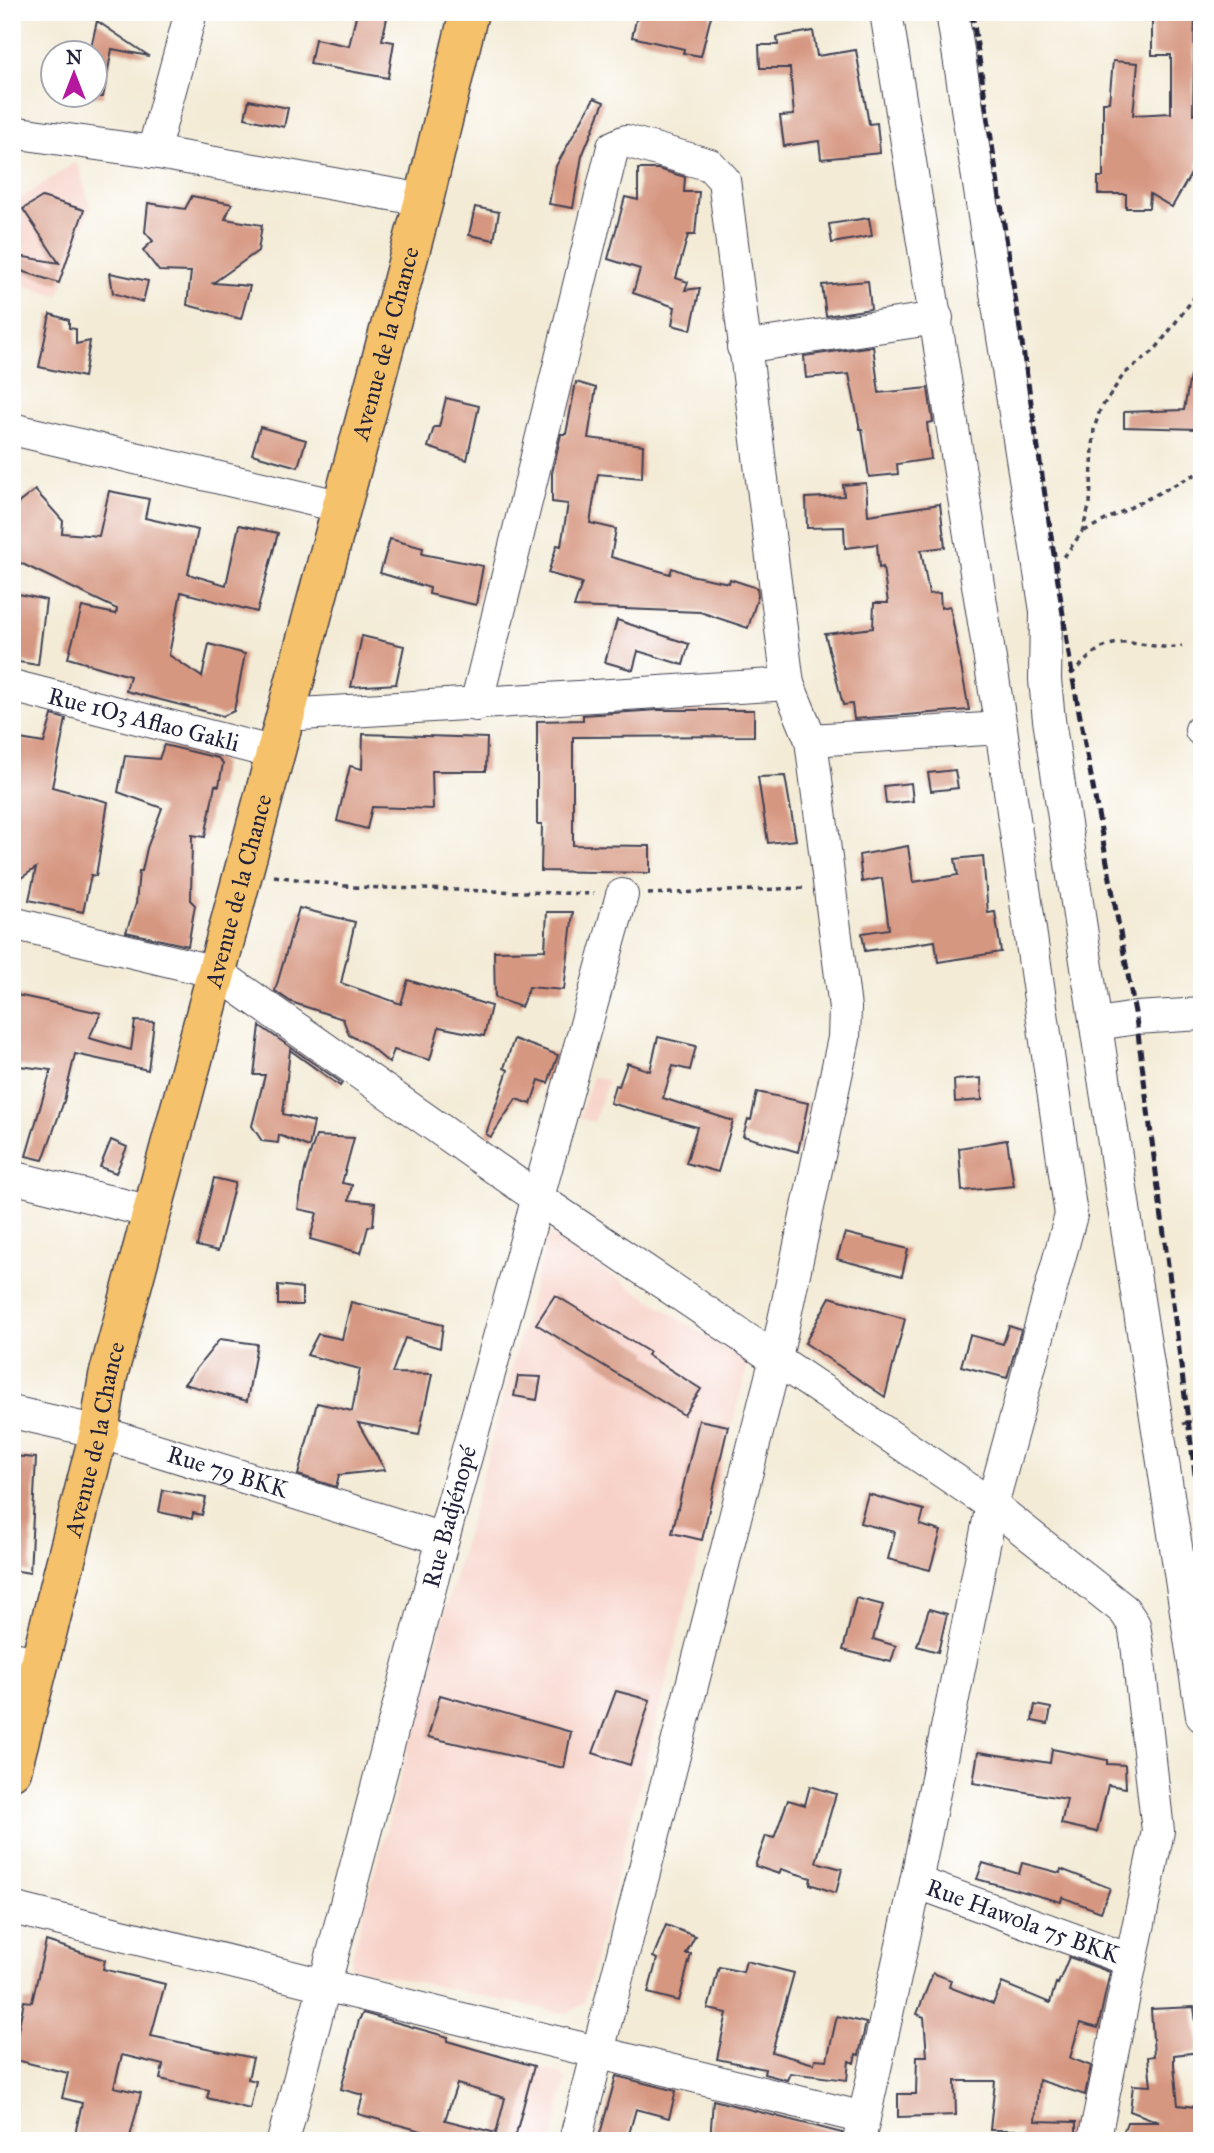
<svg xmlns="http://www.w3.org/2000/svg" width="1214" height="2153" viewBox="0 0 1214 2153" font-family="'IM FELL Great Primer',serif">
	<rect width="100%" height="100%" fill="#fff"/>
	<filter id="ink" filterUnits="userSpaceOnUse"><feTurbulence type="fractalNoise" baseFrequency=".0143" numOctaves="2"/><feDisplacementMap in="SourceGraphic" scale="14" xChannelSelector="R" yChannelSelector="G"/><feConvolveMatrix kernelMatrix="1 2 1 2 8 2 1 2 1" color-interpolation-filters="sRGB"/></filter>
	<filter id="wash" filterUnits="userSpaceOnUse"><feTurbulence type="fractalNoise" baseFrequency=".00686" numOctaves="4" result="noise"/><feDisplacementMap in="SourceGraphic" scale="28" xChannelSelector="R" yChannelSelector="G"/><feGaussianBlur stdDeviation="1.57" result="paint"/><feColorMatrix in="noise" values="0 0 0 0 0 0 0 0 0 0 0 0 0 0 0 0 0 1.4 0 .05"/><feComposite in="paint" operator="in"/></filter>
	<g filter="url(#wash)">
		<rect width="100%" height="100%" fill="#f3ebd6"/>
		<path fill="#f7d1c7" d="M75 162 80 170 90 208 59 295 12 282V205Z
			M593 1076 608 1081 594 1122 579 1118Z
			M548 1234 748 1363 584 2003 567 2014 349 1967Z
			M515 2061 562 2074 566 2082 552 2141H494Z"/>
		<g id="blocks">
			<path fill="#d69781" fill-rule="evenodd" d="M357 12 387 18 382 40 394 42 388 78 310 64 315 39 349 46Z
				M638 12H712L701 56 683 53 684 49 632 37Z
				M1152 12H1195L1193 114H1199L1202 125V162L1198 161V173L1192 172 1172 207 1150 194 1149 208H1126V194H1098V177H1103V102H1109L1113 61 1138 63 1133 115 1171 113V55H1152Z
				M97 21 149 56 112 49 103 97H94V52H90Z
				M813 31 817 56 856 50 869 124 877 123 880 153 821 159 819 141 784 146 780 116 794 115 790 68H760L759 45H778L777 37Z
				M594 98 604 102 582 156 573 208 549 204 556 166Z
				M249 100 288 108 284 127 245 118Z
				M638 169H658L685 177 684 192H699L695 235H688L676 278 688 282 685 290 700 288 691 330 672 325 675 307 633 293 640 269 608 259 625 197 638 200Z
				M192 196 232 204 225 219 262 225 258 251 213 283 250 286 241 319 187 305 191 272 159 271 143 250 153 241 145 232 148 203 185 209Z
				M42 197 84 210 59 283 12 268V255L59 263 23 209Z
				M475 207 499 212 494 240 469 235Z
				M869 218 872 236 832 243 829 224Z
				M110 273 148 281 143 302 113 293Z
				M868 281 871 309 826 316 822 285Z
				M50 314 69 320V328L76 329V344L90 341 84 377 39 367Z
				M873 346 879 393 928 388 933 422 927 423 931 459 897 464 898 474 869 477 862 429H860L849 374 806 378 804 356Z
				M1190 376 1201 377 1199 429 1124 427V412L1184 410Z
				M576 382 596 388 588 438 643 445 642 478 598 474 590 523 616 529 611 557 670 574 672 568 690 575 729 583 730 579 757 588 758 596 748 628 700 612 574 607 582 583 548 573 557 545 561 546 568 504 552 502V473L561 434H566Z
				M446 398 479 406 467 460 428 447 434 427H439Z
				M260 427 306 440 298 467 252 454Z
				M866 483 868 515 940 504 945 547 921 550 929 594 940 593 941 608 950 606 969 710 854 719 852 704 843 705 825 634 873 628 874 603H888L883 567 879 568 877 544 845 548 844 527 807 528 806 498 844 496 843 485Z
				M35 490 63 521 62 533 99 536 109 491 149 499 145 518 198 530 188 574 226 585 239 525 278 533 257 612 181 592 169 655 202 677 209 644 245 654 234 711 223 716 126 691 130 676 68 658 82 607 116 614 117 609 12 559V508Z
				M390 539 423 548 422 554 483 566 476 605 429 594 430 588 380 573Z
				M14 593 46 600 38 665 12 661Z
				M617 620 689 644 683 665 638 651 633 670 605 662Z
				M362 636 404 646 396 684 351 687Z
				M658 710H754V736L573 737V845L650 846V873L541 871 542 824H537V721L583 720V715Z
				M52 715 66 719 52 787 108 802 96 876 91 875 83 912 29 900 36 868 12 884 14 738 44 743Z
				M363 734 487 738 486 771H432L433 809 372 807 367 829 337 821 350 766 362 769Z
				M164 745 218 758 223 763 219 786 215 785 205 837 192 835 191 901 195 905 188 946 126 932 136 904 139 871H142L147 848 162 808 118 792 125 756 159 759Z
				M955 770 958 788 931 791 928 773Z
				M785 776 796 840 768 843 758 777Z
				M911 783 913 801 886 804 884 786Z
				M908 846 913 882 958 875 955 859 983 856 988 913 995 912 1001 952 938 962 935 941 865 951 862 933 889 929 882 878 862 882 859 855Z
				M299 908 355 922 341 983 401 1004 408 980 491 1006 484 1036 439 1027 430 1060 394 1050 389 1063 367 1044 349 1035 343 1019 291 1002 275 991Z
				M547 912H573L564 990 529 987 521 1007 495 998 494 951 545 950Z
				M12 994 101 1013 89 1038 131 1050 135 1021 154 1022 148 1070 75 1054 64 1101 43 1160 26 1156 51 1070 12 1065Z
				M260 1026 342 1083 340 1086 290 1050 283 1114 314 1122 309 1147 279 1135 278 1143 262 1141 252 1126 265 1075H254Z
				M658 1037 696 1046 690 1070 673 1066 663 1098 733 1121 718 1172 686 1163 697 1127 610 1103 615 1085 619 1086 627 1063 650 1071Z
				M514 1039 558 1055 548 1083 539 1080 531 1104 516 1099 491 1137 486 1134 508 1070 504 1068Z
				M981 1078 982 1100 955 1102 954 1080Z
				M757 1092 808 1103 798 1152 743 1136 748 1119 751 1120Z
				M316 1136 354 1138 342 1183 352 1185 349 1200 375 1203 373 1226 368 1227 361 1253 310 1239 317 1213 298 1209 305 1170Z
				M111 1140 127 1147 116 1173 100 1167Z
				M1007 1140 1014 1186 962 1191 959 1148Z
				M214 1178 235 1183 218 1251 197 1246Z
				M845 1233 908 1249 902 1276 837 1259Z
				M278 1285 302 1288V1305H278Z
				M555 1295 649 1352 647 1355 701 1389 684 1415 536 1324Z
				M830 1297 905 1319 885 1397 805 1343Z
				M351 1302 443 1325 440 1348 405 1338 392 1373 432 1374 419 1435 358 1423 385 1470 339 1475 336 1487 298 1475 317 1403 352 1411 360 1369 307 1355 318 1334 342 1339Z
				M1009 1326 1021 1330 1007 1378 961 1366 970 1335 1003 1344Z
				M220 1339 257 1344 247 1401 184 1384Z
				M518 1376 541 1377 537 1400 514 1396Z
				M699 1420 728 1426 702 1540 672 1533Z
				M12 1456 36 1458 30 1573 12 1570Z
				M163 1490 206 1498 202 1515 193 1513 192 1519 159 1512Z
				M868 1494 924 1510 920 1525 941 1531 930 1570 888 1559 895 1532 860 1523Z
				M856 1598 883 1605 873 1639 896 1646 891 1662 843 1650Z
				M929 1609 947 1614 938 1652 917 1646Z
				M616 1691 650 1700 630 1765 593 1753Z
				M440 1695 571 1732 564 1768 428 1737Z
				M1035 1705 1051 1708 1048 1724 1032 1721Z
				M1052 1749 1107 1760V1764L1125 1765 1126 1788 1108 1785 1097 1832 1061 1824 1067 1799 973 1783 978 1752 1050 1763Z
				M810 1786 836 1794 816 1862 842 1869 836 1893 810 1884 811 1878 781 1869 779 1874 755 1866 766 1836 774 1838 788 1800 805 1805Z
				M983 1863 1019 1874 1022 1863 1060 1873 1061 1869 1110 1888 1101 1912 1062 1897 1061 1902 977 1879Z
				M666 1925 695 1936 686 1954H691L679 2001 648 1993 657 1959 653 1957Z
				M46 1941 105 1960 103 1969 165 1984 151 2036 253 2058 248 2079 256 2081 250 2109 207 2098 209 2090 160 2079 163 2065 122 2055 114 2087 141 2093 129 2141H103L75 2134 82 2103 62 2098 68 2073 12 2059 24 2001 32 2002Z
				M1069 1957 1110 1972 1098 2028 1080 2023 1070 2058 1091 2066 1085 2095 1039 2080 1035 2121 1076 2122V2141H1021V2130H990L995 2081H955L956 2115 898 2117V2094H916L917 2056H927L924 2017 917 2014 933 1973 951 1980 949 1987 993 2004 1002 1983 1050 2003 1056 1983 1058 1984Z
				M746 1961 794 1973 772 2052 814 2064 815 2059 827 2060 837 2016 866 2023 859 2055 856 2054 854 2063 849 2061 847 2080 790 2073 787 2080 764 2074 765 2069 717 2059 727 2013 708 2009 719 1967 743 1972Z
				M1194 2007 1200 2052 1174 2055V2065L1178 2105 1195 2107 1197 2141H1138L1122 2136 1127 2122H1159L1130 2111 1133 2085 1151 2086 1148 2057 1154 2056 1151 2009Z
				M363 2013 448 2037 447 2041 534 2066 514 2141H459L358 2114 363 2095 341 2089 359 2020ZM457 2084 505 2098 496 2133 445 2120Z
				M616 2076 676 2091 669 2118 636 2109 627 2141H598Z
				M713 2100 842 2133 841 2141H710Z"/>
		</g>
	</g>
	<g filter="url(#ink)">
		<use href="#blocks" fill-opacity="0" stroke="#414052" stroke-width="2"/>
		<g fill="none" stroke-linecap="round" stroke-linejoin="round">
			<defs>
				<g id="minor">
					<path d="M952 12 1046 611 1045 680 1049 720 1202 1716"/>
					<path d="M12 132 153 152 424 200"/>
					<path d="M153 152 191 12"/>
					<path d="M743 347 937 318"/>
					<path d="M12 429 343 507"/>
					<path id="s1" d="M12 686 275 753"/>
					<path d="M476 705 613 147 626 141 710 165 724 180 788 684 811 740 845 1008 844 1038 776 1358 575 2141"/>
					<path d="M285 715 788 684"/>
					<path d="M1201 730H1202"/>
					<path d="M811 740 1001 728"/>
					<path d="M12 923 216 972 539 1199 992 1505 1124 1610 1134 1625 1137 1644 1158 1831 1094 2141"/>
					<path d="M1098 1024 1136 1018 1202 1014"/>
					<path d="M12 1177 151 1212"/>
					<path id="s2" d="M12 1412 99 1432 443 1539"/>
					<path d="M12 1658 39 1663"/>
					<path id="s3" d="M916 1882 1130 1960"/>
					<path d="M12 1908 864 2118"/>
					<path id="s4" d="M283 2141 443 1539 622 895"/>
					<path d="M859 2141 916 1882 992 1505 1071 1215 1001 728 886 12"/>
				</g>
				<g id="major">
					<path id="s5" d="M12 1770 99 1432 108 1376 424 200 469 12"/>
				</g>
			</defs>
			<use href="#minor" stroke="#414052" stroke-width="34"/>
			<use href="#major" stroke="#414052" stroke-width="41"/>
			<path stroke="#414052" stroke-width="3.5" stroke-dasharray="5 5" stroke-linecap="butt" d="M1084 531 1202 471
				M1064 557 1082 532 1090 503 1094 429 1100 410 1124 374 1155 350 1202 287
				M1071 674C1081 667 1089 655 1100 649 1126 634 1157 652 1182 646
				M274 876 353 887 594 894
				M648 894 804 888
				M1183 1424 1202 1416"/>
			<use href="#minor" stroke="#fff" stroke-width="32"/>
			<use href="#major" stroke="#f5c16b" stroke-width="38"/>
			<path stroke="#22223b" stroke-width="5" stroke-dasharray="10 5" stroke-linecap="butt" d="M972 12 1072 674 1136 1018 1202 1528"/>
		</g>
	</g>
	<g text-anchor="middle" dominant-baseline="central" stroke-width="7" stroke-linejoin="round" paint-order="stroke">
		<g font-size="24" fill="#22223b" stroke="#fff">
			<text stroke="none"><textPath href="#s5" startOffset="1475">Avenue de la Chance</textPath></text>
			<text stroke="none"><textPath href="#s1" startOffset="136">Rue 1O3 Aflao Gakli</textPath></text>
			<text stroke="none"><textPath href="#s5" startOffset="908">Avenue de la Chance</textPath></text>
			<text stroke="none"><textPath href="#s5" startOffset="341">Avenue de la Chance</textPath></text>
			<text stroke="none"><textPath href="#s2" startOffset="224">Rue 79 BKK</textPath></text>
			<text stroke="none"><textPath href="#s4" startOffset="646">Rue Badjénopé</textPath></text>
			<text stroke="none"><textPath href="#s3" startOffset="114">Rue Hawola 75 BKK</textPath></text>
		</g>
	</g>
	<rect width="1214" height="2153" fill="none" stroke="#fff" stroke-width="42"/>
	<g transform="translate(74 74)"><circle r="33" fill="#ffffff" stroke="#a7a7b1" stroke-width="2"/>
	<path d="M0-5L12 26L0 18L-12 26Z" fill="#b5179e"/>
	<text y="-10" font-size="19" font-weight="bold" text-anchor="middle" fill="#22223b">N</text>
	</g>
</svg>
